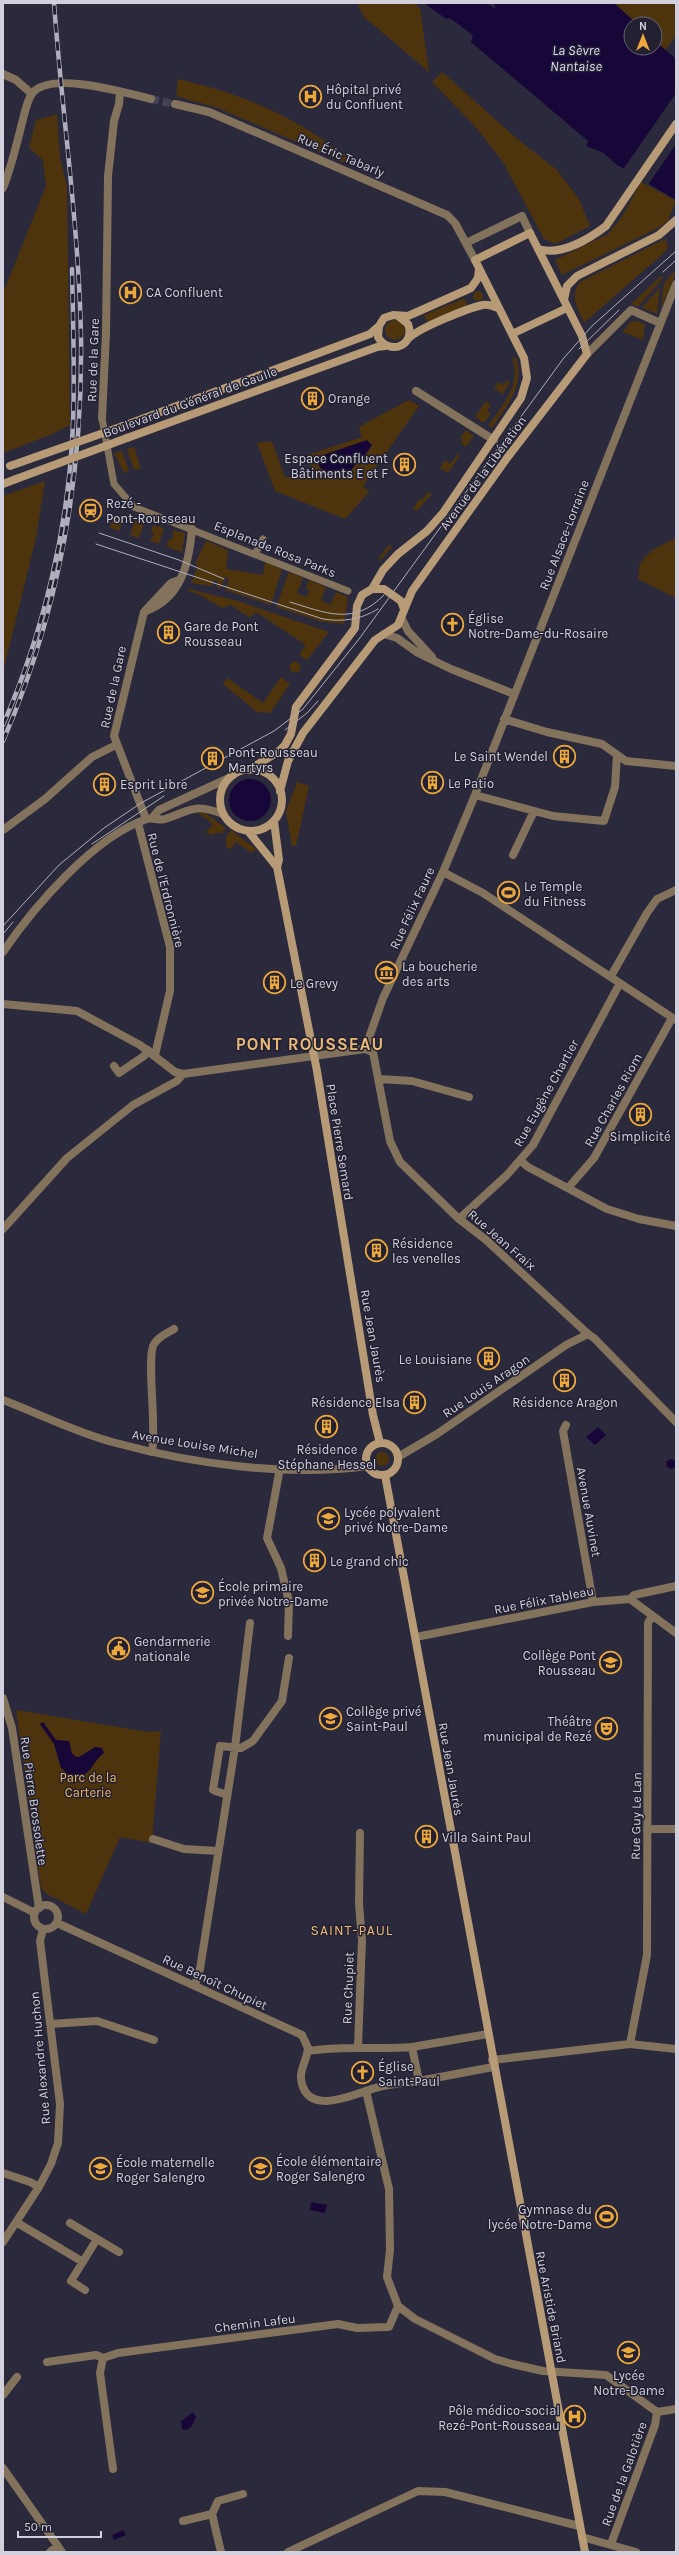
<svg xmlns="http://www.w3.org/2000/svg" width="679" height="2555" viewBox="0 0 679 2555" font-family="Karla,sans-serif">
	<rect width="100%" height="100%" fill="#2b293c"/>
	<path fill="#4e340d" d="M357 3H414L420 8 429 72 364 17Z
		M614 3H676V36L665 50 655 41V24H637Z
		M442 72 515 137 557 170 579 199 590 226 555 244 544 239 503 162 474 125 432 82Z
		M178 79C247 95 295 117 351 160L348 164 218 108 176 96Z
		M57 114 60 158 67 186 70 425 50 435 3 453V293L46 186 43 160 29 148 36 120Z
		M641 182 676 201 668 221 658 228 562 275 555 260 608 234 622 217Z
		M665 239 668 245 666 251 584 323C578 308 569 296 580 282Z
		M676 270V272L661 310 664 283Z
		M661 276 663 278 638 307 631 304Z
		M660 287 657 314 642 308Z
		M473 296a5 5 0 1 1 10 0a5 5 0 1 1-10 0Z
		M465 298 467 305 427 322 424 315Z
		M385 330a10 10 0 1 1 20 0a10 10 0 1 1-20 0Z
		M635 321 645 324 643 340 623 332 630 322Z
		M516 357C525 385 507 406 492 428L488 426C502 406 522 384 512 359Z
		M506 380 510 382 503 394 494 389 498 382 504 385Z
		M409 400 419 406 363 486 369 492 345 519 275 491 257 443 272 441 285 478 312 469 307 455 362 437 359 427 362 425Z
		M486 401 491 405 487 411 491 413 484 423 475 417Z
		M466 430 474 436 466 447 461 443 463 440 460 438Z
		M134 447 141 468 134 470 127 449Z
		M122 451 129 471 124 473 114 453Z
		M458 454 460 456 448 473 440 468 445 460 450 464Z
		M45 481 36 538 3 672V496Z
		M428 492 432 494 417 511 413 509 419 499 422 500Z
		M114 515 124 518 119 531 110 528Z
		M135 520 144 523 139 538 130 535Z
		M153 525 164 528 159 544 150 541 154 534 151 532Z
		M173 530 185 533 182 552 167 547 169 539H173Z
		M676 538V598L638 579 640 563 652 550Z
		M206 541 228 550 226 569 263 575 265 562 282 569 271 605 225 590 229 579 225 577 221 588 216 587 218 582 214 580 212 586 191 583 198 566 195 563Z
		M390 544 392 547 380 561 379 557Z
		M289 572 303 578 297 593 306 597 309 591 306 588 309 580 326 587 321 600 330 605 336 592 348 597 344 624 323 622 276 607Z
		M189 589 238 601 329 632 307 660 299 655 306 645 256 612 250 618 231 605 222 608 198 594 187 591Z
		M289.5 667a5.5 5.5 0 1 1 11 0a5.5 5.5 0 1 1-11 0Z
		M281 677 290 684 270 713 257 712 223 684 227 678 263 703Z
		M297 782 309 786 296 846H292L286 812Z
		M197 812H204L226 828 222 833H216L211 835 206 832 213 824Z
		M231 830 256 849 252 853 236 842 230 850 226 847V837Z
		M375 1459a7 7 0 1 1 14 0a7 7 0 1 1-14 0Z
		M16 1710 148 1732 161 1731 152 1843 120 1837 86 1914 47 1894 41 1888Z"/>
	<path fill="#170739" d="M424 3H486L496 9 494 3H614L637 24H631V48H655V41L676 59V200L617 165 602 152 586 146 588 141 471 42 473 36 470 33 450 18 446 19Z
		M367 440 372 445C365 457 356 462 349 473L336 475 320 468 317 457Z
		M229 800a21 21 0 1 1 42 0a21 21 0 1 1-42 0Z
		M598 1427 606 1435 595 1445 586 1437Z
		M666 1464a5 5 0 1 1 10 0a5 5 0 1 1-10 0Z
		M43 1722 56 1740 69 1741C72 1748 69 1756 79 1757L95 1747 102 1748 104 1753C92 1761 91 1779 72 1777L61 1768 54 1744 40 1724Z
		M311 2202 327 2205 325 2213 310 2210Z
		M193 2412 196 2417 191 2427 186 2430 182 2429 181 2421Z
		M123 2530 126 2535 114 2540 112 2535Z"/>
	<path fill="#2b293c" d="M676 93V144L648 185 622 171Z"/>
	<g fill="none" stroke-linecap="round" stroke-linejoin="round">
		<path stroke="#444254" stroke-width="8" stroke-dasharray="8 4" stroke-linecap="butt" d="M151 99 175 104"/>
		<path stroke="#84735c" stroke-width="7" d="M102 418 114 484 134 507 348 591
			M255 554 263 539"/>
		<path stroke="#84735c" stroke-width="8" d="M3 74 16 80 32 94
			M587 354 631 310 660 323
			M416 391 494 440
			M102 418 106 333 108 176 114 121 119 104 120 92
			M146 611C181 598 189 564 192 529
			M402 619 408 631 432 657
			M384 634 397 638 418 653 451 669 514 694
			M504 719 547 732 602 744 626 761 676 766
			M475 795 553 816 604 821 615 787 617 755
			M146 819 114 736 144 612 171 583 179 580
			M138 823 170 947V991L155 1055
			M3 830 45 799 92 757 116 745
			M513 855 534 811
			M443 872 483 893 676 1020
			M611 976 647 913 657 899 676 890
			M3 1004 77 1011 140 1045 175 1072 183 1074
			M365 1049 383 998 443 872 475 795 676 284
			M114 1066 119 1073 144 1056 148 1050
			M379 1079 412 1081 469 1097
			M521 1161 528 1167 607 1209 639 1219 676 1226
			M568 1188 594 1158 672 1018
			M459 1219 507 1175 533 1145 620 983
			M3 1229 67 1158 133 1105 177 1081 183 1074 365 1049 373 1052 390 1141 400 1162 459 1219 485 1239 588 1334
			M566 1425 563 1431 593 1602
			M152 1452C157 1429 146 1355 154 1344 159 1336 167 1333 174 1329
			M280 1468 267 1538 281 1568 289 1602 288 1636
			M630 1599 676 1633
			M416 1637 593 1602 630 1599 634 1595 676 1586
			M3 1698 12 1728 39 1908
			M227 1795 213 1790 220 1746 241 1748 253 1741 282 1701 289 1658
			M647 1829H676
			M153 1839 184 1849 218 1851
			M3 1897 35 1913
			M34 1917a12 12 0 1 1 24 0a12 12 0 1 1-24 0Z
			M57 1923 302 2035 308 2048C307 2061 298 2071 302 2084 311 2118 360 2091 379 2087 392 2084 406 2083 419 2081
			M195 1985 200 1969 235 1747 250 1623
			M50 2024 97 2021 154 2040
			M488 2034 412 2047 419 2081 493 2067
			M630 2044 647 1955 648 1623 652 1616
			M358 2047 362 1940 359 1904 360 1833
			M308 2051C343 2045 377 2050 412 2047
			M492 2060 630 2044 676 2049
			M366 2091 389 2189 390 2250 387 2277 398 2306 415 2319 495 2359 512 2364 543 2371 606 2375 657 2412 676 2409
			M3 2173 30 2182 39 2187
			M16 2222 83 2262
			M70 2223 97 2239
			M3 2242 39 2187 51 2164 58 2143 60 2104 40 1941 43 1929
			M85 2290 71 2281 97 2239 119 2252
			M103 2358 100 2373 113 2469
			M47 2362 96 2355 103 2358 118 2353 338 2324 357 2328 389 2327 398 2306
			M3 2395 17 2377
			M3 2468 62 2552
			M212 2514 218 2501 243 2494
			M183 2521 212 2514 221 2552
			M582 2537 636 2552
			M611 2544 655 2425 657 2412
			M50 2552 58 2546
			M288 2552 418 2491 445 2492 579 2526"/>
		<path stroke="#84735c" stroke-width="8" d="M175 104 209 112 447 215 455 223 475 260
			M3 188C11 168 16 147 21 127 24 116 26 104 31 95 47 69 127 93 151 99
			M466 243 522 216 530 233
			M152 818 159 810 229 778
			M3 952C33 908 94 836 147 819 153 817 159 821 165 819 192 810 193 803 223 814
			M3 1400C40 1414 77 1433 116 1443 193 1464 288 1477 368 1466
			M398 1457 437 1434 566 1345 588 1334 594 1338 676 1422"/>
		<path stroke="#b79b76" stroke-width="8" d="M538 249C561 256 589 239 606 226L676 124
			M564 300 567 286 577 276 659 235 676 220
			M398 316 408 324C416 346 389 356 378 337L379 326 384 318 393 315 408 316 471 288 478 278 479 269
			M512 334 567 308
			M409 338C419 328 468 308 483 305 488 304 493 306 498 308
			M123 426 370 334 379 326
			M127 438 377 347 385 346
			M3 484 16 479
			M220 800a31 31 0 1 1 62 0a31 31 0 1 1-62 0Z
			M249 770 279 751 285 745 291 734 296 707 355 628 357 606 362 595 372 589H384L401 601 404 609
			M280 791 288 761 303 733 375 640 398 625 412 591 507 458 587 354 582 336 530 233 475 260 524 358 527 378 521 398 443 513 427 531 398 554 383 570 372 589
			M274 821 279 860 277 867 317 1071 373 1415 380 1443
			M248 831 277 867
			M366 1459a16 16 0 1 1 32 0a16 16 0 1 1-32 0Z
			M385 1475 585 2552"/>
		<path stroke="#afaebc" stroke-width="1" d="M663 272 676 260
			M579 349 619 310
			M99 533 179 560 224 579
			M96 544 323 619C343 622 360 620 378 609
			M290 602C326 613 354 626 384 595
			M285 730 307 713 318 701
			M92 844 164 796
			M3 926 59 865 104 828 141 803 274 731 303 709 359 639 563 359 592 326 676 251
			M3 934 13 922"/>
		<defs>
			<path id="rail" d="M3 725C44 631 69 526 73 423 75 372 73 321 72 269
				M3 741C59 612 83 478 81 337 79 226 62 114 54 3"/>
		</defs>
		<use href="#rail" stroke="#afaebc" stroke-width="4.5"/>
		<use href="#rail" stroke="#222031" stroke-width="3" stroke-dasharray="9" stroke-linecap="butt"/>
		<path stroke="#b79b76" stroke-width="8" d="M10 466 123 426
			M16 479 127 438"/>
	</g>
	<defs>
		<symbol id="hospital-ring" viewBox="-11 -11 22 22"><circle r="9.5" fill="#222031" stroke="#eda83c" stroke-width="1.5"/><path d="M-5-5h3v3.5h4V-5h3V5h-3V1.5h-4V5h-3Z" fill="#eda83c"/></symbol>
		<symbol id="building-ring" viewBox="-11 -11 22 22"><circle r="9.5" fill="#222031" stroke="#eda83c" stroke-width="1.5"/><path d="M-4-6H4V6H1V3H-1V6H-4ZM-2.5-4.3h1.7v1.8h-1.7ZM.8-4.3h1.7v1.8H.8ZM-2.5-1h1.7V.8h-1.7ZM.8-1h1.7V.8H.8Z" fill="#eda83c"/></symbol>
		<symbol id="station-ring" viewBox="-11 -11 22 22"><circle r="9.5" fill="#222031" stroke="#eda83c" stroke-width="1.5"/><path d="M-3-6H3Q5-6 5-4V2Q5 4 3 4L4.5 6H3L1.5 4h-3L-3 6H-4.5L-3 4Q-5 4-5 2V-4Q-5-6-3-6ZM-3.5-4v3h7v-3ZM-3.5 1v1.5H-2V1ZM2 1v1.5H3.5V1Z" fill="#eda83c"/></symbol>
		<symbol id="church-ring" viewBox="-11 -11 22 22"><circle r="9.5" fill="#222031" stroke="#eda83c" stroke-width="1.5"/><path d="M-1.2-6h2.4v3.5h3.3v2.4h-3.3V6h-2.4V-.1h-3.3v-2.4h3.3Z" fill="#eda83c"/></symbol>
		<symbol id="stadium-ring" viewBox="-11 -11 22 22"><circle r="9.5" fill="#222031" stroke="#eda83c" stroke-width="1.5"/><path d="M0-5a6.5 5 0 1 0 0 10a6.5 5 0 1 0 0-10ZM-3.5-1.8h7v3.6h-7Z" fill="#eda83c"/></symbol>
		<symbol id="museum-ring" viewBox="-11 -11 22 22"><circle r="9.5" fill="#222031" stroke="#eda83c" stroke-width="1.5"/><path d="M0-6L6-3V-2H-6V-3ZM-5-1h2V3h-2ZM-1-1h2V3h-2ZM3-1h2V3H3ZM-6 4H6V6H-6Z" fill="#eda83c"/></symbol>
		<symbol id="school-ring" viewBox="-11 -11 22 22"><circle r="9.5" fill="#222031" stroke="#eda83c" stroke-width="1.5"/><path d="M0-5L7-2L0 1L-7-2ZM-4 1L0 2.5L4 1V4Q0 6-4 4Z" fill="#eda83c"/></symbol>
		<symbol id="civic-ring" viewBox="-11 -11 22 22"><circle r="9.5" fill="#222031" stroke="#eda83c" stroke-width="1.5"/><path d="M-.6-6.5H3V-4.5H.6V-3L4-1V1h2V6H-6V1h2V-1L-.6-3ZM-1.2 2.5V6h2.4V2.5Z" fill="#eda83c"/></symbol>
		<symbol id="theatre-ring" viewBox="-11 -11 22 22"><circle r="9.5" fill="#222031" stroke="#eda83c" stroke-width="1.5"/><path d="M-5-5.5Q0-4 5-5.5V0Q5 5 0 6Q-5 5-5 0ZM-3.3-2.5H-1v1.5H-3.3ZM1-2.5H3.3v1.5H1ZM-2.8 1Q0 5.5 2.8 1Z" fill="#eda83c"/></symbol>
	</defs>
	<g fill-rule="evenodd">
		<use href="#hospital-ring" x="298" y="84" width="25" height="25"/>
		<use href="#hospital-ring" x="118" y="280" width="25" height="25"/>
		<use href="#building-ring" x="300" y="386" width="25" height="25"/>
		<use href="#building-ring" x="392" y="452" width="25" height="25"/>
		<use href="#station-ring" x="78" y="498" width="25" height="25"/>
		<use href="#church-ring" x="440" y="612" width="25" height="25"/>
		<use href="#building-ring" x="156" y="620" width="25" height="25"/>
		<use href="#building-ring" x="552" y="744" width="25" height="25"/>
		<use href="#building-ring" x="200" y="746" width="25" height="25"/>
		<use href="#building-ring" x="420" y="770" width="25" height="25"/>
		<use href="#building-ring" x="92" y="772" width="25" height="25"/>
		<use href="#stadium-ring" x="496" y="880" width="25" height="25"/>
		<use href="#museum-ring" x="374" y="960" width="25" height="25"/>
		<use href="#building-ring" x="262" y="970" width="25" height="25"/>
		<use href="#building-ring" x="628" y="1102" width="25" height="25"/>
		<use href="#building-ring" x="364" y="1238" width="25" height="25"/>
		<use href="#building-ring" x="476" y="1346" width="25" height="25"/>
		<use href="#building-ring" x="552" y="1368" width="25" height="25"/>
		<use href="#building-ring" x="402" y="1390" width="25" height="25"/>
		<use href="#building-ring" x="314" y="1414" width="25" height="25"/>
		<use href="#school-ring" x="316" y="1506" width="25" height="25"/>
		<use href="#building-ring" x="302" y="1548" width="25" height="25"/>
		<use href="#school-ring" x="190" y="1580" width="25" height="25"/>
		<use href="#civic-ring" x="106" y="1636" width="25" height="25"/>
		<use href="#school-ring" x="598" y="1650" width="25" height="25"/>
		<use href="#school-ring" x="318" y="1706" width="25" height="25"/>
		<use href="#theatre-ring" x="594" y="1716" width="25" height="25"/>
		<use href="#building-ring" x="414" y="1824" width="25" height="25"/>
		<use href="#church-ring" x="350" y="2060" width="25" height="25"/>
		<use href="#school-ring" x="248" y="2156" width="25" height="25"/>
		<use href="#school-ring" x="88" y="2156" width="25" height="25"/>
		<use href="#stadium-ring" x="594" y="2204" width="25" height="25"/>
		<use href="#school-ring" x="616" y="2340" width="25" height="25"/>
		<use href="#hospital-ring" x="562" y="2404" width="25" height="25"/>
	</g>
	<g text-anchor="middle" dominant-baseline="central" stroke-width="3" stroke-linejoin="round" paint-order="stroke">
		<g font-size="13" fill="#d1d0dc" stroke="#222031" text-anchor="start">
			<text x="326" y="89">Hôpital privé<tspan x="326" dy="15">du Confluent</tspan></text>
			<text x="146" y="292">CA Confluent</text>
			<text x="328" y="398">Orange</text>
			<text x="388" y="458" text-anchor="end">Espace Confluent<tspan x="388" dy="15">Bâtiments E et F</tspan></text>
			<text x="106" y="503">Rezé -<tspan x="106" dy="15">Pont-Rousseau</tspan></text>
			<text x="468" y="618">Église<tspan x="468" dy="15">Notre-Dame-du-Rosaire</tspan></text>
			<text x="184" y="626">Gare de Pont<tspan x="184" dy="15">Rousseau</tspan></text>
			<text x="228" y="752">Pont-Rousseau<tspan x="228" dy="15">Martyrs</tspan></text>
			<text x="548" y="756" text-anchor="end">Le Saint Wendel</text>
			<text x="448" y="783">Le Patio</text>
			<text x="120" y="784">Esprit Libre</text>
			<text x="524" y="886">Le Temple<tspan x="524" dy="15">du Fitness</tspan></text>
			<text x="402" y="966">La boucherie<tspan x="402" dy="15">des arts</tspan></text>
			<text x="290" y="983">Le Grevy</text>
			<text x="640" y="1136" text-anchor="middle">Simplicité</text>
			<text x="392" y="1243">Résidence<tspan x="392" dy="15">les venelles</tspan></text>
			<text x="472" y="1359" text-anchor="end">Le Louisiane</text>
			<text x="400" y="1402" text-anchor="end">Résidence Elsa</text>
			<text x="565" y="1402" text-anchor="middle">Résidence Aragon</text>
			<text x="327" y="1449" text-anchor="middle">Résidence<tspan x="327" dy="15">Stéphane Hessel</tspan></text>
			<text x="344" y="1512">Lycée polyvalent<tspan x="344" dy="15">privé Notre-Dame</tspan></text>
			<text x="330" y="1561">Le grand chic</text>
			<text x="218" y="1586">École primaire<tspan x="218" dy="15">privée Notre-Dame</tspan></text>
			<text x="134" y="1641">Gendarmerie<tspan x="134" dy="15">nationale</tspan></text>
			<text x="596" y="1655" text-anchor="end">Collège Pont<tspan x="596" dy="15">Rousseau</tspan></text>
			<text x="346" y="1711">Collège privé<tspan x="346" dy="15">Saint-Paul</tspan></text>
			<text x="592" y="1721" text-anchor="end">Théâtre<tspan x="592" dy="15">municipal de Rezé</tspan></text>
			<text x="442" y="1837">Villa Saint Paul</text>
			<text x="378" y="2066">Église<tspan x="378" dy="15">Saint-Paul</tspan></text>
			<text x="276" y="2161">École élémentaire<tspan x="276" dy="15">Roger Salengro</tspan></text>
			<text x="116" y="2162">École maternelle<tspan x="116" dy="15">Roger Salengro</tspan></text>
			<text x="592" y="2209" text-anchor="end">Gymnase du<tspan x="592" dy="15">lycée Notre-Dame</tspan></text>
			<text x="629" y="2375" text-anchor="middle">Lycée<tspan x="629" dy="15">Notre-Dame</tspan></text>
			<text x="560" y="2410" text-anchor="end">Pôle médico-social<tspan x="560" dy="15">Rezé-Pont-Rousseau</tspan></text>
		</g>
		<g font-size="13" fill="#d1d0dc" stroke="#222031">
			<text transform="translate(341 155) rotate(23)">Rue Éric Tabarly</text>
			<text transform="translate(93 360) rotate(-88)">Rue de la Gare</text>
			<text transform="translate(190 402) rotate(-20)">Boulevard du Général de Gaulle</text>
			<text transform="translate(483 473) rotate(-54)">Avenue de la Libération</text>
			<text transform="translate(564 535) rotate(-69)">Rue Alsace-Lorraine</text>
			<text transform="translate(275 549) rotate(22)">Esplanade Rosa Parks</text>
			<text transform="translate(113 687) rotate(-78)">Rue de la Gare</text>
			<text transform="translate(166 890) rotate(76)">Rue de l'Erdronnière</text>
			<text transform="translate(412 908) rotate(-65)">Rue Félix Faure</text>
			<text transform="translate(546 1093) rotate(-61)">Rue Eugène Chartier</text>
			<text transform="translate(613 1100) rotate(-61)">Rue Charles Riom</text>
			<text transform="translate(340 1142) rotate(81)">Place Pierre Semard</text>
			<text transform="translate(502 1240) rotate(41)">Rue Jean Fraix</text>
			<text transform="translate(373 1336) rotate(80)">Rue Jean Jaurès</text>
			<text transform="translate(486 1386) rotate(-34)">Rue Louis Aragon</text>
			<text transform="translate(195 1444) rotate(9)">Avenue Louise Michel</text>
			<text transform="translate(589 1512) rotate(80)">Avenue Auvinet</text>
			<text transform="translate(544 1600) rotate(-11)">Rue Félix Tableau</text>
			<text transform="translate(451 1769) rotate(80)">Rue Jean Jaurès</text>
			<text transform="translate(34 1801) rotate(82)">Rue Pierre Brossolette</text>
			<text transform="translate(636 1816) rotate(-89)">Rue Guy Le Lan</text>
			<text transform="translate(215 1982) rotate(25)">Rue Benoît Chupiet</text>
			<text transform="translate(348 1988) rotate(-88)">Rue Chupiet</text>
			<text transform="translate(40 2058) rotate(-95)">Rue Alexandre Huchon</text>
			<text transform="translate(551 2307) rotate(79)">Rue Aristide Briand</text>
			<text transform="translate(255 2323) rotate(-7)">Chemin Lafeu</text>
			<text transform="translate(624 2474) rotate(-70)">Rue de la Galotière</text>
		</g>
		<g font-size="13" fill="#eeb564" stroke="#222031">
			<text x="88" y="1777">Parc de la<tspan x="88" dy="15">Carterie</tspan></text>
		</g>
		<g font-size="14" font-style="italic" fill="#dcd9fc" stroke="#222031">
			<text x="576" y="50">La Sèvre<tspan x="576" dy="16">Nantaise</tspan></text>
		</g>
		<g font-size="14" letter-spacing="1" fill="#eaba78" stroke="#222031">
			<text x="352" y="1930">SAINT-PAUL</text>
		</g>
		<g font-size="17" font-weight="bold" letter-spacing="1" fill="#eaba78" stroke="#222031">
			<text x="310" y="1044">PONT ROUSSEAU</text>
		</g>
	</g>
	<rect width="679" height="2555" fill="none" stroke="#d1d0dc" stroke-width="8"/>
	<g transform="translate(643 36)"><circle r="19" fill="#222031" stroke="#686675"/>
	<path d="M0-3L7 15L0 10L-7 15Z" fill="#eda83c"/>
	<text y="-6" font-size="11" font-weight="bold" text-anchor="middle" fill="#d1d0dc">N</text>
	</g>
	<path d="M18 2531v6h83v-6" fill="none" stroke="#d1d0dc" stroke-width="2"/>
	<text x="24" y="2531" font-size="12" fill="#d1d0dc" stroke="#222031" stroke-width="3" paint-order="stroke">50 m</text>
</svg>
